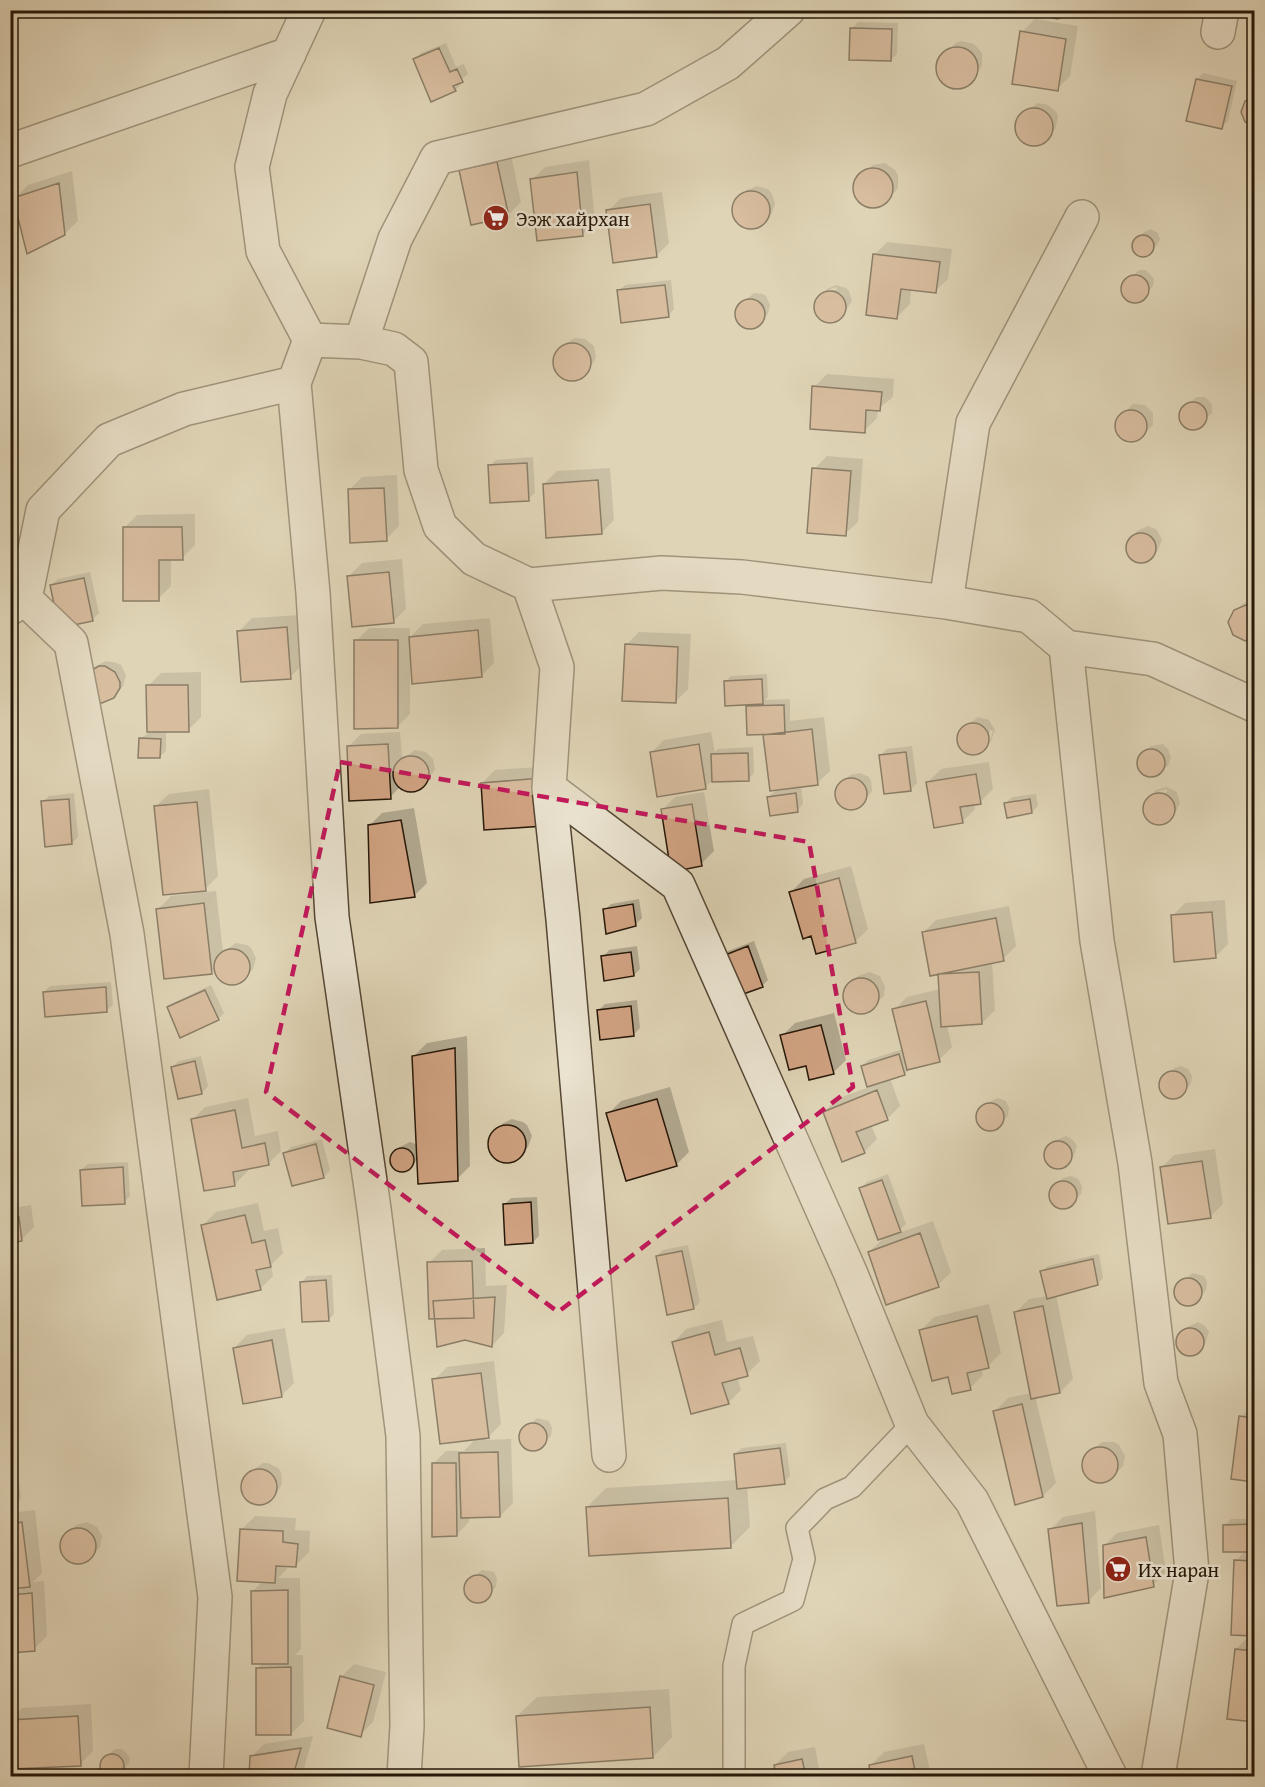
<svg xmlns="http://www.w3.org/2000/svg" width="1265" height="1787" viewBox="0 0 1265 1787" font-family="'Gentium Book Plus',serif">
	<rect width="100%" height="100%" fill="#dfd4b6"/>
	<filter id="stains"><feTurbulence type="fractalNoise" baseFrequency=".00333" numOctaves="4"/><feColorMatrix values="0 0 0 0 .2 0 0 0 0 .09 0 0 0 0 .02 0 0 0 .5 -.17"/></filter>
	<radialGradient id="worn" r=".72"><stop offset=".6" stop-color="#630" stop-opacity="0"/><stop offset="1" stop-color="#630" stop-opacity=".3"/></radialGradient>
	<path fill="#0003" d="M1035 19 1078 26 1070 76 1057 89 1022 32Z
		M858 22 898 23 897 54 891 60 852 28Z
		M961 41 974 44 982 53V66L969 83 957 87 945 83 938 72 939 59 956 43Z
		M446 43 456 67 464 64 468 74 460 81 461 84 455 90 415 59 421 53Z
		M1203 73 1237 81 1228 121 1222 127 1197 79Z
		M1254 94V124L1246 121V102Z
		M1038 103 1048 105 1057 113 1058 118 1055 129 1040 144 1034 145 1023 142 1017 132 1016 127 1020 116Z
		M510 150 521 202 508 215 461 171 474 158Z
		M589 160 595 222 582 235 532 180 545 167Z
		M885 163 895 170 898 175V188L888 200 877 206 865 204 857 195 855 190 857 179 873 165Z
		M72 171 78 221 64 234 15 198 28 185Z
		M757 186 768 189 772 194 775 204 771 215 764 222 754 227 743 225 738 222 734 212V207L747 190Z
		M662 192 669 243 656 256 608 211 621 198Z
		M1151 229 1158 233 1160 240 1150 254 1143 256 1136 253 1133 246 1144 232Z
		M887 242 952 249 948 279 935 291 911 289 910 304 897 317 874 255Z
		M1139 270H1146L1154 279 1153 286 1141 300H1129L1123 294V285Z
		M671 280 674 309 668 316 619 291 625 285Z
		M836 285 846 288 849 291 852 301 844 313 838 320 828 322 824 321 817 314 816 304 822 295 837 289 836 287 826 291 827 289Z
		M754 293 763 294 766 296 770 305 768 314 754 326H745L737 317 740 305Z
		M574 338 585 339 594 346 596 357 594 362 579 377 568 379 558 373 556 368 555 356 565 345Z
		M827 374 894 379 893 397 878 409 877 418 864 431 814 387Z
		M1196 397H1205L1212 404V413L1198 427H1188L1182 420V411Z
		M1133 404 1145 405 1153 413V425L1138 441 1125 440 1117 432V420Z
		M827 456 863 459 858 522 845 534 814 469Z
		M533 457 535 493 528 499 490 466 496 460Z
		M610 468 614 520 601 533 544 484 557 471Z
		M397 475 399 526 386 539 349 490 362 477Z
		M195 514V545L182 558H171V586L158 599 124 528 137 515Z
		M1148 526 1157 530 1162 540 1158 550 1152 557 1141 562 1131 558 1126 548 1131 537 1137 531Z
		M402 559 406 609 393 622 349 576 362 563Z
		M90 572 99 613 93 619 60 626 51 585 58 579Z
		M1253 599 1254 636 1245 639 1235 611 1242 604Z
		M300 615 303 664 290 677 239 631 252 618Z
		M490 618 494 663 481 676 410 665V714L397 727 356 641 369 628H410V637L423 624Z
		M639 632 691 634 688 689 675 702 626 645Z
		M106 661 117 663 121 665 126 675 123 686 113 697 89 673 96 666Z
		M201 672V717L188 730 166 731V751L159 757 140 739 148 733V686L161 673Z
		M767 674 768 697 765 700 790 699V721L824 717 830 771 817 783 801 785 803 804 797 811 769 797 778 788 765 735 768 732 747 707 751 703 725 682 731 676Z
		M978 717 989 720 995 730 991 741 989 744 993 731 990 730 986 747 974 754 964 751 958 741 961 730Z
		M400 732 402 759 415 750 426 752 433 759 435 770 422 787 412 790H406L401 786 390 797 348 747 361 734Z
		M711 732 715 752 718 749 753 747 754 773 748 779 712 781 705 787 651 753 664 740Z
		M1163 744 1168 749 1171 757 1168 766 1153 776 1145 774 1139 768V760L1151 746Z
		M912 746 917 783 911 789 880 756 887 749Z
		M989 762 993 789 980 802 974 803 975 809 962 822 928 782 941 769Z
		M554 766 556 812 482 783 495 770Z
		M860 773 869 777 871 781 872 791 860 806 846 808 839 803 837 789 850 775Z
		M1167 787 1177 792 1180 803 1175 814 1168 820 1157 824 1147 819 1144 808 1151 796 1167 792V789L1153 793 1156 790Z
		M209 789 218 876 205 889 156 806 169 794Z
		M704 792 714 851 701 864 662 810 675 797Z
		M74 793 78 837 72 843 42 802 49 796Z
		M1036 794 1038 806 1032 812 1006 803 1012 797Z
		M414 808 427 883 414 896 369 826 382 813Z
		M851 866 868 929 855 942 791 892 804 879Z
		M216 891 223 952 236 943 247 945 251 948 256 958 253 969 238 983H227L222 981 215 968 211 972 158 909 171 896Z
		M639 899 642 918 636 924 605 910 611 904Z
		M1225 900 1228 944 1215 957 1172 916 1185 903Z
		M1009 906 1016 946 1003 959 992 962 995 1010 982 1023 947 1025 952 1047 939 1060 911 1068 905 1074 890 1078 900 1106 887 1119 871 1125 877 1139 864 1152 824 1112 837 1099 869 1087 862 1066 868 1060 903 1049 894 1010 907 997 940 989 939 972 923 933 936 920Z
		M754 941 768 980 762 986 722 957 728 951Z
		M637 946 640 969 634 975 603 957 609 950Z
		M869 972 880 976 885 987 884 996 865 1013H860L849 1009 846 1004 845 992 858 976Z
		M111 982 113 1005 106 1011 44 992 50 986Z
		M211 985 224 1013 218 1019 169 1008 175 1002Z
		M637 1000 640 1028 634 1034 598 1011 605 1004Z
		M834 1013 846 1060 833 1073 782 1036 795 1023Z
		M467 1036 470 1166 457 1179 418 1159 410 1167 400 1171 394 1167 391 1160 393 1153 400 1147 410 1142 418 1145 414 1056 427 1043Z
		M201 1056 208 1086 202 1093 172 1067 179 1061Z
		M1181 1066 1188 1069 1192 1076 1191 1084 1178 1096 1170 1097 1163 1093 1161 1085 1174 1068Z
		M670 1087 689 1152 676 1165 608 1114 621 1101Z
		M248 1098 255 1136 278 1131 281 1151 268 1164 247 1168 248 1171 235 1184 205 1190 192 1120 205 1107Z
		M998 1098 1006 1101 1009 1108 1008 1116 995 1128H983L979 1121 981 1109 987 1103Z
		M512 1119 523 1122 527 1125 532 1136 528 1147 517 1158 507 1161 496 1157 490 1147V1141L495 1131 502 1124Z
		M13 1133 15 1160 10 1165V1135Z
		M1066 1136 1073 1140 1077 1146 1073 1158 1066 1164 1058 1167 1051 1166 1046 1159 1048 1148 1054 1141Z
		M322 1139 330 1170 324 1177 293 1185 285 1153 291 1147Z
		M1215 1149 1223 1204 1210 1217 1161 1168 1174 1155Z
		M128 1162 130 1196 124 1202 81 1170 88 1164Z
		M888 1174 906 1224 896 1234 933 1221 951 1272 938 1285 869 1252 886 1236 861 1188 867 1182Z
		M1071 1176 1078 1179 1082 1186 1081 1194 1071 1204 1063 1207 1053 1202 1051 1195 1057 1184 1063 1178Z
		M10 1191 13 1208 31 1205 34 1227 21 1240 10 1241Z
		M537 1197 539 1236 533 1242 505 1204 511 1198Z
		M258 1203 264 1231 278 1228 283 1253 271 1265 273 1276 260 1289 203 1225 216 1212Z
		M688 1245 700 1302 694 1308 657 1256 663 1250Z
		M485 1248 486 1286 507 1285 504 1333 492 1346 429 1263 442 1250Z
		M1099 1254 1103 1278 1097 1284 1056 1295 1073 1379 1060 1392 1035 1396 1056 1483 1043 1496 995 1411 1008 1398 1031 1393 1016 1312 1029 1299 1048 1296 1042 1272 1048 1266Z
		M1192 1273 1204 1276 1207 1282 1206 1290 1193 1303 1185 1304 1177 1296V1288Z
		M332 1275 334 1314 328 1320 301 1283 307 1276Z
		M989 1304 1001 1353 988 1366 981 1368 983 1375 970 1388 949 1376 921 1330 934 1317Z
		M722 1320 727 1342 753 1336 760 1361 747 1374 737 1377 741 1390 728 1403 674 1342 686 1329Z
		M1198 1322 1205 1326 1209 1332 1205 1344 1198 1351 1191 1354 1180 1349 1178 1342 1180 1334 1187 1327Z
		M285 1328 294 1383 281 1396 234 1348 247 1335Z
		M494 1361 501 1424 485 1440 511 1439 513 1503 500 1516H469V1522L456 1535 433 1464 446 1451H464L476 1438 434 1380 447 1367Z
		M10 1378 13 1400 10 1402Z
		M1254 1404V1480L1233 1478 1241 1417Z
		M537 1418 549 1421 552 1428 551 1436 538 1448 530 1449 521 1441V1433Z
		M1102 1442H1114L1119 1445 1125 1456 1123 1466 1109 1480 1099 1482 1089 1478 1083 1467 1086 1456Z
		M786 1443 790 1476 784 1482 747 1486 750 1527 731 1546 587 1507 606 1488 738 1480 735 1454 742 1448Z
		M263 1463H268L278 1468 281 1472 282 1483 280 1488 265 1502 253 1503 245 1496 242 1485 246 1475Z
		M10 1465H17L21 1498 15 1505H10Z
		M35 1510 42 1573 33 1582 44 1581 47 1636 34 1649 10 1651V1513Z
		M1095 1511 1101 1588 1088 1601 1050 1530 1063 1517Z
		M255 1516 296 1518 295 1530 310 1531 309 1552 296 1565H287V1569L278 1578H300L301 1649 295 1655H303L304 1721 291 1734 258 1668 264 1662 253 1591 263 1581 242 1529Z
		M1231 1519H1254V1634H1252V1637H1254V1721L1229 1718 1236 1649 1251 1634 1236 1561 1246 1550 1225 1525Z
		M87 1522 97 1527 102 1536 100 1547 90 1558 80 1563 75 1562 66 1557 61 1547 65 1536 76 1525Z
		M1159 1525 1166 1572 1153 1585 1104 1546 1117 1533Z
		M482 1570 494 1572 497 1579 496 1587 483 1600H475L471 1599 466 1588 469 1581Z
		M354 1664 386 1672 373 1722 360 1735 341 1677Z
		M669 1689 672 1737 653 1757 517 1716 537 1697Z
		M91 1704 93 1751 80 1764 10 1746V1719L22 1708Z
		M313 1736 302 1776H251V1757L264 1744Z
		M924 1744 931 1776H873L871 1765 884 1752Z
		M815 1747 820 1774 818 1776H778L775 1765 788 1752Z
		M115 1749H122L130 1757 129 1763 118 1776H108L101 1769 102 1761Z"/>
	<path fill="#d1a383" stroke="#261708" stroke-width="1.5" d="M191 10H216L203 15Z
		M894 10H934V12H894Z
		M1072 10 1063 17 1057 19 1045 15 1040 10Z
		M850 28 892 29 891 61 849 60Z
		M1020 31 1066 39 1058 91 1012 84Z
		M936 68a21 21 0 1 1 42 0a21 21 0 1 1-42 0Z
		M439 48 450 72 457 69 463 82 453 86 456 91 431 102 413 59Z
		M1196 79 1232 86 1222 129 1186 121Z
		M1254 97V125L1245 122 1241 112 1245 101Z
		M1015 127a19 19 0 1 1 38 0a19 19 0 1 1-38 0Z
		M497 162 509 217 471 225 459 170Z
		M853 188a20 20 0 1 1 40 0a20 20 0 1 1-40 0Z
		M577 172 583 236 537 241 530 179Z
		M59 183 65 235 27 254 13 198Z
		M732 210a19 19 0 1 1 38 0a19 19 0 1 1-38 0Z
		M650 204 657 257 613 263 606 210Z
		M1132 246a11 11 0 1 1 22 0a11 11 0 1 1-22 0Z
		M873 254 940 262 936 293 901 289 897 319 866 315Z
		M1121 289a14 14 0 1 1 28 0a14 14 0 1 1-28 0Z
		M665 285 669 317 621 323 617 290Z
		M814 307a16 16 0 1 1 32 0a16 16 0 1 1-32 0Z
		M735 314a15 15 0 1 1 30 0a15 15 0 1 1-30 0Z
		M553 362a19 19 0 1 1 38 0a19 19 0 1 1-38 0Z
		M812 386 882 392 880 411 866 410 865 433 810 429Z
		M1179 416a14 14 0 1 1 28 0a14 14 0 1 1-28 0Z
		M1115 426a16 16 0 1 1 32 0a16 16 0 1 1-32 0Z
		M527 463 529 501 490 503 488 465Z
		M812 468 851 471 846 536 807 533Z
		M598 480 602 534 546 538 543 484Z
		M384 488 387 541 350 543 348 489Z
		M123 527H182L183 560H159V601H123Z
		M1126 548a15 15 0 1 1 30 0a15 15 0 1 1-30 0Z
		M389 572 394 623 352 627 347 576Z
		M84 578 93 621 59 628 50 585Z
		M1246 605 1254 608V637L1245 641 1233 635 1228 622 1234 610Z
		M287 627 291 679 241 682 237 631Z
		M478 630 482 677 412 684 409 637Z
		M354 640H398V728L354 729Z
		M625 644 678 647 676 703 622 701Z
		M99 666H105L115 672 120 682V688L114 698 102 703 96 702 88 672Z
		M762 679 763 704 725 706 724 681Z
		M146 685H188L189 732H147Z
		M784 705 785 734 747 735 746 706Z
		M957 739a16 16 0 1 1 32 0a16 16 0 1 1-32 0Z
		M812 729 818 785 770 791 763 735Z
		M139 738 161 739 160 758H138Z
		M388 744 391 799 349 801 347 746Z
		M699 744 706 789 657 797 650 752Z
		M1137 763a14 14 0 1 1 28 0a14 14 0 1 1-28 0Z
		M906 752 911 791 884 794 879 755Z
		M748 753 749 781 712 782 711 754Z
		M393 774a18 18 0 1 1 36 0a18 18 0 1 1-36 0Z
		M976 774 981 804 960 807 963 823 934 828 926 782Z
		M835 794a16 16 0 1 1 32 0a16 16 0 1 1-32 0Z
		M542 778 544 826 484 830 481 783Z
		M796 793 798 812 770 816 767 797Z
		M1143 809a16 16 0 1 1 32 0a16 16 0 1 1-32 0Z
		M69 799 72 844 45 847 41 801Z
		M1030 799 1032 813 1007 818 1004 803Z
		M197 802 206 891 163 895 154 806Z
		M692 804 702 866 671 872 661 809Z
		M401 820 415 897 370 903 368 825Z
		M839 878 856 943 816 954 811 936 803 939 789 892Z
		M204 903 212 974 164 979 156 909Z
		M633 904 636 926 606 934 603 909Z
		M1212 912 1216 958 1174 962 1171 915Z
		M996 918 1004 961 930 976 922 932Z
		M748 946 763 987 735 997 720 957Z
		M214 967a18 18 0 1 1 36 0a18 18 0 1 1-36 0Z
		M631 952 634 976 604 981 601 956Z
		M979 972 982 1024 941 1027 938 974Z
		M843 996a18 18 0 1 1 36 0a18 18 0 1 1-36 0Z
		M106 987 107 1012 45 1017 43 992Z
		M205 990 219 1020 180 1038 167 1007Z
		M926 1001 940 1062 907 1070 892 1009Z
		M631 1006 634 1036 600 1040 597 1010Z
		M821 1025 834 1074 809 1080 806 1066 789 1070 780 1035Z
		M455 1048 458 1181 418 1184 412 1056Z
		M899 1054 905 1075 867 1087 861 1066Z
		M195 1061 202 1094 178 1099 171 1067Z
		M1159 1085a14 14 0 1 1 28 0a14 14 0 1 1-28 0Z
		M877 1090 888 1120 856 1132 865 1153 842 1162 823 1112Z
		M657 1099 677 1166 626 1181 606 1113Z
		M976 1117a14 14 0 1 1 28 0a14 14 0 1 1-28 0Z
		M235 1110 242 1148 265 1143 269 1165 233 1172 235 1186 204 1191 191 1119Z
		M488 1144a19 19 0 1 1 38 0a19 19 0 1 1-38 0Z
		M1044 1155a14 14 0 1 1 28 0a14 14 0 1 1-28 0Z
		M316 1144 324 1178 292 1186 283 1153Z
		M390 1160a12 12 0 1 1 24 0a12 12 0 1 1-24 0Z
		M1202 1161 1211 1218 1168 1224 1160 1167Z
		M123 1167 125 1204 82 1206 80 1170Z
		M882 1180 901 1232 878 1240 859 1188Z
		M1049 1195a14 14 0 1 1 28 0a14 14 0 1 1-28 0Z
		M531 1202 533 1243 505 1245 503 1204Z
		M245 1215 252 1243 265 1240 271 1267 256 1270 261 1290 217 1300 201 1225Z
		M19 1217 22 1241 10 1243V1218Z
		M920 1233 939 1287 886 1305 868 1252Z
		M682 1251 694 1309 667 1315 656 1256Z
		M1093 1259 1098 1285 1047 1299 1040 1271Z
		M472 1261 474 1318 429 1319 427 1262Z
		M1174 1292a14 14 0 1 1 28 0a14 14 0 1 1-28 0Z
		M326 1280 329 1321 302 1322 300 1282Z
		M495 1297 492 1347 465 1340 437 1347 433 1301Z
		M1043 1306 1060 1393 1031 1399 1014 1312Z
		M977 1316 989 1368 967 1373 971 1390 952 1394 948 1377 932 1381 919 1330Z
		M1176 1342a14 14 0 1 1 28 0a14 14 0 1 1-28 0Z
		M709 1332 715 1355 740 1348 748 1376 722 1383 729 1404 691 1414 672 1342Z
		M272 1340 282 1397 243 1404 233 1348Z
		M481 1373 489 1438 440 1444 432 1379Z
		M1022 1404 1043 1497 1015 1505 993 1411Z
		M1239 1416 1254 1418V1482L1231 1479Z
		M519 1437a14 14 0 1 1 28 0a14 14 0 1 1-28 0Z
		M1082 1465a18 18 0 1 1 36 0a18 18 0 1 1-36 0Z
		M780 1448 785 1484 737 1489 734 1454Z
		M498 1452 500 1517 461 1518 459 1453Z
		M432 1463H456L457 1536 432 1537Z
		M241 1487a18 18 0 1 1 36 0a18 18 0 1 1-36 0Z
		M10 1470 15 1506H10Z
		M728 1498 731 1548 589 1556 586 1507Z
		M22 1522 30 1587 10 1589V1524Z
		M1082 1523 1089 1603 1057 1606 1048 1529Z
		M1254 1524V1552H1223V1525Z
		M60 1546a18 18 0 1 1 36 0a18 18 0 1 1-36 0Z
		M240 1529 283 1531V1542L298 1544 296 1567 276 1566 275 1583 237 1581Z
		M1146 1537 1154 1587 1104 1598 1103 1545Z
		M1234 1560 1254 1561V1636L1231 1635Z
		M464 1589a14 14 0 1 1 28 0a14 14 0 1 1-28 0Z
		M288 1590V1664H252L251 1591Z
		M32 1593 35 1651 10 1653V1595Z
		M1235 1649 1254 1651V1722L1227 1719Z
		M291 1667V1735H256V1668Z
		M340 1676 374 1685 361 1737 327 1728Z
		M650 1707 653 1758 519 1767 516 1716Z
		M78 1716 81 1766 10 1769V1720Z
		M301 1748 293 1776H249L250 1756Z
		M100 1766a12 12 0 1 1 24 0a12 12 0 1 1-24 0Z
		M912 1756 916 1776H871L869 1765Z
		M802 1759 806 1776H776L774 1765Z"/>
	<g fill="none" stroke-linecap="round" stroke-linejoin="round">
		<defs>
			<path id="lane" d="M734 1776V1666L743 1624 793 1600 804 1559 797 1528 825 1499 852 1487 912 1424"/>
			<path id="street" d="M309 10 270 94 252 167 263 251 310 340
				M1218 32 1222 10
				M10 151 289 54
				M361 342 395 239 437 158 646 109 728 63 788 10
				M294 383 313 593 332 917 374 1209 403 1436 407 1726 404 1776
				M529 585 662 573 742 577 946 602 1029 616 1066 647 1153 659 1254 705
				M25 599 71 643 127 934 215 1597 206 1776
				M946 602 973 423 1082 217
				M10 608 25 599 43 510 109 440 184 409 294 383 310 340 361 342 394 349 411 362 421 470 440 526 474 559 529 585 557 667 549 788 678 885 850 1272 912 1424 972 1501 1110 1776
				M1066 647 1097 941 1135 1163 1161 1383 1180 1434 1192 1572 1158 1776
				M549 788 563 919 609 1455"/>
		</defs>
		<use href="#lane" stroke="#544634" stroke-width="24"/>
		<use href="#street" stroke="#544634" stroke-width="36"/>
		<use href="#lane" stroke="#eae3d0" stroke-width="21"/>
		<use href="#street" stroke="#eae3d0" stroke-width="33"/>
	</g>
	<path d="M0 0H1265V1787H0ZM340 762 809 842 853 1087 558 1312 266 1092Z" fill="#dfd4b6" fill-opacity=".55" fill-rule="evenodd"/>
	<path fill="none" stroke="#c2185b" stroke-width="4.5" stroke-dasharray="12 8" stroke-linejoin="round" d="M340 762 809 842 853 1087 558 1312 266 1092Z"/>
	<defs>
		<symbol id="supermarket-disc" viewBox="-11 -11 22 22"><circle r="9.5" fill="#8f2418" stroke="#eae3d0"/><path d="M-6-5.5h2.5l.6 2H6L4.5 2H-2.5L-4.4-4H-6ZM-1.5 3.2a1.3 1.3 0 1 0 .1 0ZM3 3.2a1.3 1.3 0 1 0 .1 0Z" fill="#fff"/></symbol>
	</defs>
	<g fill-rule="evenodd">
		<use href="#supermarket-disc" x="481" y="203" width="30" height="30"/>
		<use href="#supermarket-disc" x="1103" y="1554" width="30" height="30"/>
	</g>
	<g text-anchor="middle" dominant-baseline="central" stroke-width="5" stroke-linejoin="round" paint-order="stroke">
		<g font-size="20" fill="#261708" stroke="#eae3d0" text-anchor="start">
			<text x="516" y="218">Ээж хайрхан</text>
			<text x="1138" y="1569">Их наран</text>
		</g>
	</g>
	<rect width="1265" height="1787" fill="none" stroke="#dfd4b6" stroke-width="36"/>
	<rect x="12" y="12" width="1241" height="1763" fill="none" stroke="#261708" stroke-width="3"/>
	<rect x="18" y="18" width="1229" height="1751" fill="none" stroke="#261708" stroke-width="1.5"/>
	<rect width="100%" height="100%" filter="url(#stains)"/>
	<rect width="100%" height="100%" fill="url(#worn)"/>
</svg>
